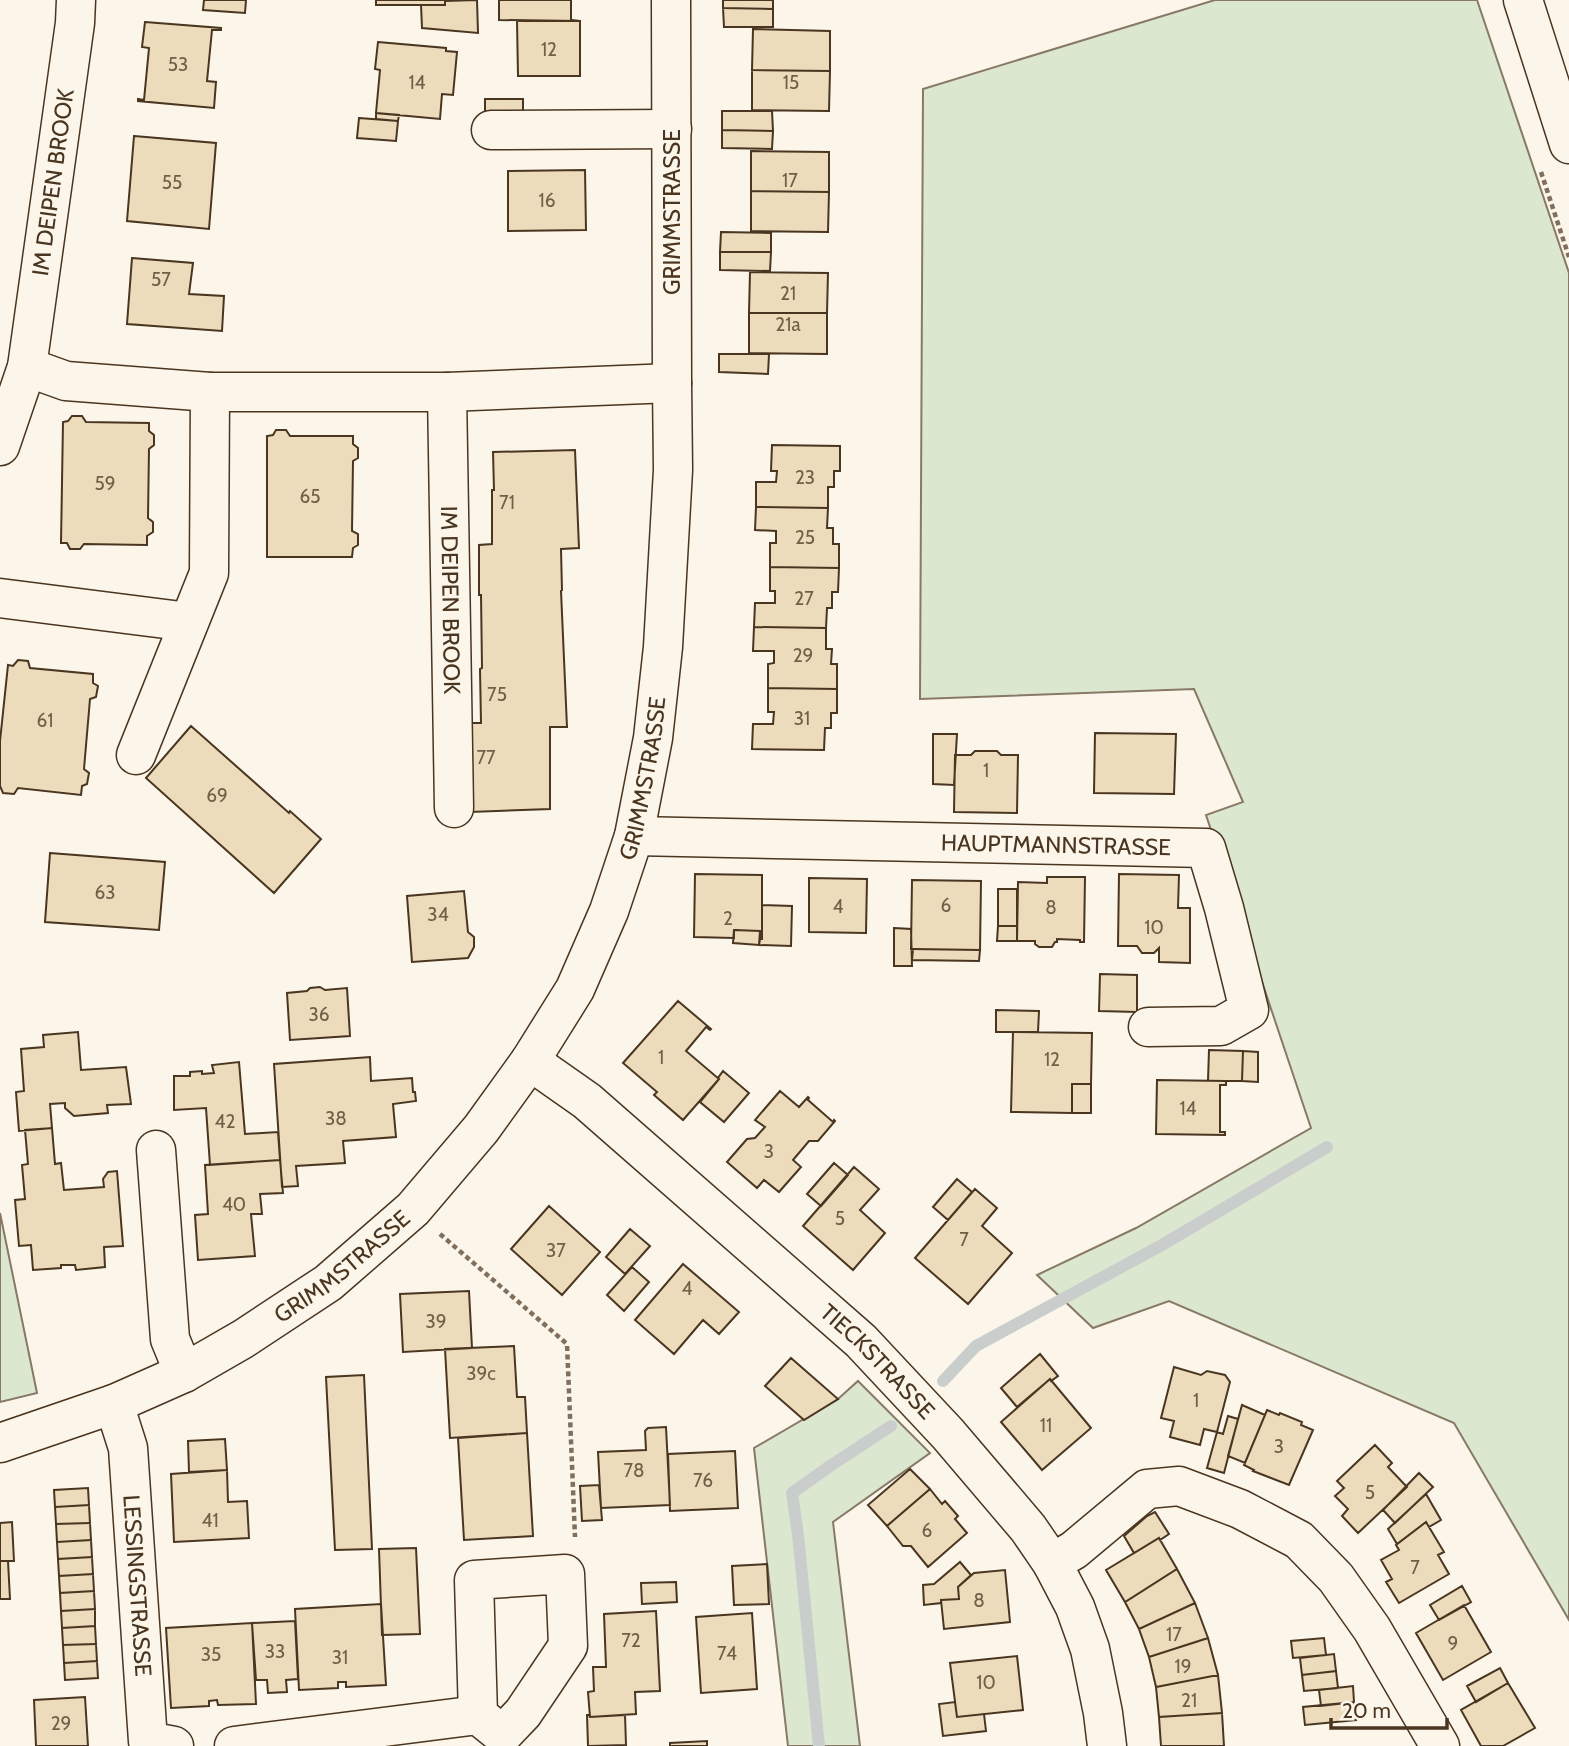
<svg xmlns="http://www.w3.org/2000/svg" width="1569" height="1746" viewBox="0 0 1569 1746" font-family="Cabin,sans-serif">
	<rect width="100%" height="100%" fill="#fbf6e9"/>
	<path fill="#dce7d0" stroke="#887966" stroke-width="2" d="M1215 0H1477L1569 273V1620L1454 1423 1169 1301 1093 1328 1037 1275 1136 1228 1311 1128 1206 815 1243 802 1194 689 920 699 923 89Z
		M0 1213 37 1393 0 1402Z
		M858 1381 930 1453 833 1522 860 1746H788L754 1448 838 1399Z"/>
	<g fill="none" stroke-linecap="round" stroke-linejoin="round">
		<path stroke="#c9cecd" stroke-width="12" d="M943 1381 976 1346 1162 1245 1327 1147
			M819 1746 798 1535 792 1493 830 1466 891 1426"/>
	</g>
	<path fill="#ecdcbc" stroke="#4a3520" stroke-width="2" d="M204 0H246L245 13 203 10Z
		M376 0H445V5H376Z
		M477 0 478 33 422 28 421 5H445V1Z
		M499 0H571V20L580 21 499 20Z
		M723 0H773V9L723 8Z
		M723 8 773 9V27H724Z
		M517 21H580V76H518Z
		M145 22 221 28V30H212L207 81 216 82 214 108 138 101V99L144 100 149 48 142 47Z
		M753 29 830 31V71L752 70Z
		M378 42 446 48V51L457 52 453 95 442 94 440 119 376 113 380 70 375 69Z
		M752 70 830 71 829 111 752 110Z
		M485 99H523V121L485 122Z
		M722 111H772L773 131 722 130Z
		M376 113 399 115 398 121 376 119Z
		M359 118 398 121 396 141 357 138Z
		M722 130 773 131 772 149 722 148Z
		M134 136 216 143 209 229 127 221Z
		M751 151 829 152V192L751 191Z
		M585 170 586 230 508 231V171Z
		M751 191 829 192 828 232 751 231Z
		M721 232 771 233V252H720Z
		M720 252H771L770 271 720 270Z
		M132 258 193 263 189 294 224 296 222 331 127 324Z
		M750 272 828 273 827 313H749Z
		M749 313H827V354L749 353Z
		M719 354H769L768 374 719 372Z
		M72 416H82L86 422 149 423V431L154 435V445L149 449 148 518 153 522V532L147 536V545L84 544 80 549H70L67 543H61L63 422 68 421Z
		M276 430H286L290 436H353V444L358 448V458L353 461 352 531 358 534V545L353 548 352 557H267V436L273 435Z
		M772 445 840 446V471H834V487H828V508L756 507V482H776L777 471H771Z
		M575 450 579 548 561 549 562 590 561 591 567 727H550V809L470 812 467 723H481L480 669 482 668 481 595H479V545L492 544V490H494L493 452Z
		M756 507 828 508 827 528H833V544H839V568L770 567V543H776V531L755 530Z
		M770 567 839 568 838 592H832V608H827L826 628 754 627 755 603H775V591H770Z
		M754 627 826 628V649H832L831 664H837V689L768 688V664L774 663V651H753Z
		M18 660 28 661 30 668 93 674V683L98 686 96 697 90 699 84 769 89 773 87 784 82 786 81 795 18 788 14 794 3 793 0 786V741L8 665 13 666Z
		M768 688 837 689V713H831V728H825L824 750 752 749 753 724H773L774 712H768Z
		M191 726 289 813 290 811 321 839 274 893 146 778Z
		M1095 733 1176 734 1174 794 1094 793Z
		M933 734H957L954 785 933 784Z
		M975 751H997L1001 755H1018L1017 813 954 812 955 755H971Z
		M50 853 165 862 159 930 45 922Z
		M695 874 762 875V939H760V931L734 930V938L694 937Z
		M1119 874 1179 875 1178 908H1190V963L1159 962V948L1154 953H1142L1137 946H1118Z
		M1047 877H1085L1084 942H1080V940L1057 939V942H1055L1052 947H1039L1035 944V941H1017L1018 882 1047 883Z
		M809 878 867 879 866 933 809 932Z
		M912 880 981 881 980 950 911 949Z
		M998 889H1017V926H998Z
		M464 891 468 932 474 937V947L468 958 412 962 407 896Z
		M762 905 792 906 791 946 759 945 760 939H762Z
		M998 926H1017V941H997Z
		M894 928 911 929 912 966H894Z
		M734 930 760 931 759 945 733 943Z
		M913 949 980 950 979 961 912 960Z
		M1100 974 1137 975V1012L1099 1011Z
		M320 987 325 990 347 988 350 1036 290 1040 287 993 307 991 310 988Z
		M678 1001 711 1029 710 1030 706 1027 686 1051 719 1079 683 1120 654 1095 657 1092 623 1063Z
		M996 1010 1039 1011 1038 1032H996Z
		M78 1032 81 1070 126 1067 131 1104 107 1105 108 1113 74 1116 65 1108V1103L50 1104 52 1128 19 1131 16 1092 24 1091 21 1049 44 1047 43 1035Z
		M1013 1032 1092 1033 1091 1084H1072V1113L1011 1112Z
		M1209 1050 1243 1051 1242 1081H1208Z
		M1243 1051 1258 1052V1082L1242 1081Z
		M370 1057 371 1081 412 1078 413 1092H415L416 1101 393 1104 396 1137 343 1141 345 1163 296 1166 298 1186 282 1187 274 1064Z
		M239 1062 245 1134 278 1132 280 1160 210 1165 206 1108 174 1110V1076H190V1072L202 1071V1074L214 1073 212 1065Z
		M723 1071 749 1093 724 1122 700 1102 719 1079 718 1078Z
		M1157 1080 1226 1081V1085H1220V1132H1225V1135L1156 1134Z
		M1072 1084H1091V1113H1072Z
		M780 1091 799 1107 808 1097 809 1098 808 1100 833 1122 834 1120 835 1121 818 1141H809L793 1160 801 1167 779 1192 764 1180 757 1188 727 1162 747 1139 755 1138 765 1127 755 1120Z
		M52 1128 55 1164 61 1163 64 1190 104 1187 103 1179 108 1172 117 1171 123 1246 104 1247 105 1267 76 1270 75 1265H61V1268L33 1270 31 1245 19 1246 15 1200 25 1199 22 1165 28 1164 25 1130Z
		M280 1160 283 1193 260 1194 262 1214H251L255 1256 198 1260 195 1215 208 1214 205 1165Z
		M834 1163 848 1175 821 1206 807 1194Z
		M854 1167 879 1189 860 1210 885 1233 853 1270 803 1226Z
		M957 1179 972 1192 948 1220 933 1207Z
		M975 1189 997 1208 982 1226 1012 1253 968 1304 915 1258Z
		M549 1206 600 1252 562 1295 511 1249Z
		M630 1229 650 1246 625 1274 606 1257Z
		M683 1264 739 1312 719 1334 703 1320 674 1354 635 1320Z
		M632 1267 649 1282 624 1311 607 1295Z
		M469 1291 472 1348 403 1352 400 1294Z
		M514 1346 517 1397H525L527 1433 450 1438 445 1349Z
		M1040 1354 1058 1376 1051 1381 1050 1379 1017 1407 1001 1388Z
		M791 1358 838 1399 804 1420 765 1386Z
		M1174 1367 1201 1375 1207 1371 1225 1375 1230 1382 1217 1432 1204 1429 1200 1445 1170 1437 1174 1421 1161 1418Z
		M364 1375 372 1549 335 1550 326 1377Z
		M1050 1379 1091 1428 1042 1470 1001 1422Z
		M1242 1405 1265 1415 1245 1463 1228 1456Z
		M1267 1410 1279 1415 1280 1413 1302 1422 1301 1425 1313 1430 1289 1485 1253 1471 1254 1470 1244 1465Z
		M1228 1416 1238 1419 1224 1473 1207 1468 1217 1432 1223 1434Z
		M666 1427 670 1505 601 1508 598 1452 646 1450 645 1431 648 1428Z
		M527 1433 533 1536 464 1540 458 1438Z
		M225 1439 227 1470 189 1472 188 1441Z
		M1375 1445 1392 1463 1388 1467 1407 1487 1358 1533 1342 1516 1348 1509 1335 1496 1344 1488 1337 1481Z
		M735 1451 738 1508 670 1511 668 1454Z
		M910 1469 930 1489 887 1526 868 1505Z
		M227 1470 228 1502 247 1501 249 1538 174 1542 171 1474Z
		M1419 1473 1433 1487 1395 1523 1383 1510Z
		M599 1485 602 1520 582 1521 580 1486Z
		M88 1488 89 1505 55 1507 54 1490Z
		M930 1489 942 1504 945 1501 958 1516 955 1519 967 1533 928 1567 911 1546H903L887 1526Z
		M1426 1494 1441 1520 1429 1527 1426 1522 1397 1544 1388 1529Z
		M89 1505 90 1523 56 1524 55 1507Z
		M1155 1512 1169 1534 1160 1540 1159 1538 1134 1553 1124 1536 1147 1516Z
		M12 1522 14 1561H0V1523Z
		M1426 1522 1444 1552 1438 1555 1449 1574 1399 1603 1386 1582 1392 1579 1381 1560 1399 1550 1396 1545Z
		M90 1523 91 1540 57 1542 56 1524Z
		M1159 1538 1177 1569 1125 1602 1106 1570Z
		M91 1540 92 1557 58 1559 57 1542Z
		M416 1548 420 1634 382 1635 379 1549Z
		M92 1557 93 1574 59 1576 58 1559Z
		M0 1561H8L10 1599H0Z
		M960 1562 971 1575 958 1587 959 1599 941 1600V1603L924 1605 923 1585 934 1584Z
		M767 1564 769 1604 734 1605 732 1566Z
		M1177 1569 1195 1603 1139 1629 1125 1602Z
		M1005 1570 1010 1622 944 1629 941 1600 959 1599 958 1587 974 1573Z
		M93 1574 94 1591 60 1593 59 1576Z
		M676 1582 677 1602 642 1604 641 1583Z
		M1462 1586 1471 1602 1439 1620 1430 1605Z
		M94 1591 95 1609 61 1611 60 1593Z
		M1195 1603 1208 1638 1149 1657 1139 1629Z
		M381 1604 386 1685 346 1687V1682H338V1688L299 1690 295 1609Z
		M1464 1605 1491 1652 1443 1680 1416 1633Z
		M95 1609V1626L62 1628 61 1611Z
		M656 1611 660 1691 635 1692 636 1714 590 1717 588 1692 594 1691 593 1667H606L604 1614Z
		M752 1613 757 1689 701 1693 696 1617Z
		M295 1621 298 1679 286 1680 287 1692 268 1693 267 1680H256L252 1623Z
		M252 1623 256 1704 218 1705 217 1700 209 1701V1706L171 1708 166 1628Z
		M95 1626 96 1644 63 1645 62 1628Z
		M1208 1638 1218 1675 1156 1687 1149 1657Z
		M1324 1638 1326 1655 1293 1658 1291 1641Z
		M96 1644 97 1661 64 1663 63 1645Z
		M1334 1654 1336 1671 1302 1675 1300 1658Z
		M1017 1656 1023 1710 957 1717 950 1663Z
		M97 1661 98 1678 65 1680 64 1663Z
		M1500 1668 1508 1683 1476 1702 1467 1686Z
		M1336 1671 1338 1688 1304 1691 1302 1675Z
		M1218 1675 1222 1713 1159 1717 1156 1687Z
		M1508 1683 1535 1728 1503 1746H1481L1461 1710Z
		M1353 1686 1354 1702 1321 1706 1319 1690Z
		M85 1697 88 1746H36L34 1700Z
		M955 1702 957 1717 984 1714 986 1731 943 1736 939 1704Z
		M1354 1702 1356 1720 1305 1725 1303 1707Z
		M1222 1713 1224 1746H1161L1159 1717Z
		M587 1715H589L590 1717 625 1715 626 1745 588 1746Z
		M707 1741V1746H670V1743Z"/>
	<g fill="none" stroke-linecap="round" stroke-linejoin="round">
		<defs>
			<g id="minor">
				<path d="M491 130 672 129"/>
				<path d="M27 367 66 381 210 392H447L672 383"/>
				<path id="s1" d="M447 392 454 808"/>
				<path id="s2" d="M0 446 27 367 75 23 76 0"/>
				<path d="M0 598 189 622"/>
				<path d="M136 755 209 573 210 392"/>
				<path id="s3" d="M634 836 1206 848 1224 908 1249 1010 1221 1026 1148 1027"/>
				<path id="s4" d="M530 1061 587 1101 861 1341 948 1434 1028 1528 1052 1563 1075 1607 1090 1649 1103 1713 1107 1746"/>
				<path d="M156 1150 170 1339 184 1373"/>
				<path id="s5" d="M114 1404 128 1448 148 1741 174 1746"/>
				<path id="s6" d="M0 1443 114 1404 184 1373 243 1339 328 1283 413 1209 481 1129 530 1061 575 989 609 911 634 836 653 738 663 647 673 470 672 383 671 0"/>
				<path d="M1052 1563 1074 1550 1147 1489 1179 1486 1240 1509 1299 1540 1336 1578 1372 1629 1440 1746"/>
				<path d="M478 1715 474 1580 565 1574 568 1646 523 1713 503 1734"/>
				<path d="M234 1746 478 1715 499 1732"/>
			</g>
			<path id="major" d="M1523 0 1569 144"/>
		</defs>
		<use href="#minor" stroke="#4a3520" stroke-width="41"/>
		<use href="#major" stroke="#4a3520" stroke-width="41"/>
		<path stroke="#7f6f5c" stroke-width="4.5" stroke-dasharray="5 3.5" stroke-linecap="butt" d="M1541 172 1569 257
			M440 1234 567 1344 575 1537"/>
		<use href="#minor" stroke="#fbf6e9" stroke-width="38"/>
		<use href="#major" stroke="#fbf6e9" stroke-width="38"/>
	</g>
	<g text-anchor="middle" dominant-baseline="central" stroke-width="5" stroke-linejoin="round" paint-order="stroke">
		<g font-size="19" fill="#725f47">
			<text x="549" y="49">12</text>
			<text x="178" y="64">53</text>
			<text x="417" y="82">14</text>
			<text x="791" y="82">15</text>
			<text x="790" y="180">17</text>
			<text x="172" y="182">55</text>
			<text x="547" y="200">16</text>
			<text x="161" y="279">57</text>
			<text x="788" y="293">21</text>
			<text x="788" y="324">21a</text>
			<text x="805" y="477">23</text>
			<text x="105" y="483">59</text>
			<text x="310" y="496">65</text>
			<text x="507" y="502">71</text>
			<text x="805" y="537">25</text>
			<text x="804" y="598">27</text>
			<text x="803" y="655">29</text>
			<text x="497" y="694">75</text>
			<text x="802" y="718">31</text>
			<text x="45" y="720">61</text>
			<text x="486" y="757">77</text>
			<text x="986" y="770">1</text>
			<text x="217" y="795">69</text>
			<text x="105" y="892">63</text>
			<text x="946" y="905">6</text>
			<text x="838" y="906">4</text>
			<text x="1051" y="907">8</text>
			<text x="438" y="914">34</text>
			<text x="728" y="918">2</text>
			<text x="1154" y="927">10</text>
			<text x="319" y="1014">36</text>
			<text x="661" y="1057">1</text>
			<text x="1052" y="1059">12</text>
			<text x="1188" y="1108">14</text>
			<text x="336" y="1118">38</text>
			<text x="225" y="1121">42</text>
			<text x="769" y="1151">3</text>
			<text x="234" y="1204">40</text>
			<text x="840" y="1218">5</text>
			<text x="964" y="1239">7</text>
			<text x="556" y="1250">37</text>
			<text x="687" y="1288">4</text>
			<text x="436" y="1321">39</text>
			<text x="481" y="1373">39c</text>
			<text x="1196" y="1400">1</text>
			<text x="1046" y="1425">11</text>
			<text x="1279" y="1446">3</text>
			<text x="634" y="1470">78</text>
			<text x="703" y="1480">76</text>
			<text x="1370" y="1492">5</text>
			<text x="210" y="1520">41</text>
			<text x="927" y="1530">6</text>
			<text x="1415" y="1567">7</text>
			<text x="979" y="1600">8</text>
			<text x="1174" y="1634">17</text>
			<text x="631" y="1640">72</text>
			<text x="1453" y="1643">9</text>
			<text x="275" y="1651">33</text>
			<text x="727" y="1653">74</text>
			<text x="211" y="1654">35</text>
			<text x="340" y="1657">31</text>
			<text x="1183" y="1666">19</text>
			<text x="986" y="1682">10</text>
			<text x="1189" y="1700">21</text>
			<text x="61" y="1723">29</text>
		</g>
		<g font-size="23" fill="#4a3520" stroke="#fbf6e9">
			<text stroke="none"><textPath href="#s2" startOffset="270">IM DEIPEN BROOK</textPath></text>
			<text transform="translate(672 212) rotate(-90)">GRIMMSTRASSE</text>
			<text stroke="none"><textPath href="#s1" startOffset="208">IM DEIPEN BROOK</textPath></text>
			<text stroke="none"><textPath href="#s6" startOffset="976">GRIMMSTRASSE</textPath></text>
			<text stroke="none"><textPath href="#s3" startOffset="422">HAUPTMANNSTRASSE</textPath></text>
			<text stroke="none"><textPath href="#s6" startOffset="388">GRIMMSTRASSE</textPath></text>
			<text stroke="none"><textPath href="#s4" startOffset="460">TIECKSTRASSE</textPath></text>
			<text stroke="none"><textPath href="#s5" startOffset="184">LESSINGSTRASSE</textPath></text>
		</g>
	</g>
	<path d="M1331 1718v10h116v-10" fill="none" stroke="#4a3520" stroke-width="3.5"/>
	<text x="1342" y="1718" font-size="21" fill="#4a3520" stroke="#fbf6e9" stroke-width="5" paint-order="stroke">20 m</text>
</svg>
